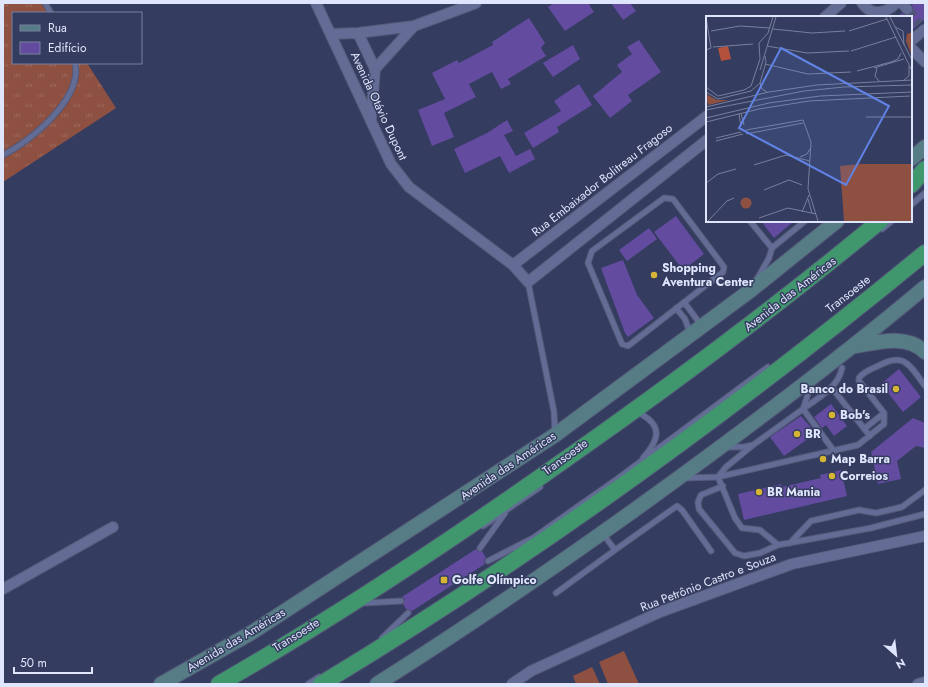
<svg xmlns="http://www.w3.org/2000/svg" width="928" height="687" viewBox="0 0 928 687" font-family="Jost,sans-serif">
	<defs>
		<pattern id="grass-tufts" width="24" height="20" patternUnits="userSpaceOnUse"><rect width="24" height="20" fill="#8e5041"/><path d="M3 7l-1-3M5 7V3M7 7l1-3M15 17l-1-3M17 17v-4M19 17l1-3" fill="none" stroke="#9d695d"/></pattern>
	</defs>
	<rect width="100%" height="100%" fill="#343c5f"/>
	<path fill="url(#grass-tufts)" d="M3 3H48L54 13H13V63H87L116 108 3 182Z"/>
	<path fill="#8e5041" d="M624 651 639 684H608L599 662Z
		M592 667 600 684H576L573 676Z"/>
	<path fill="#634ba0" d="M554 3H588L594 12 565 31 548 7Z
		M611 3H630L636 11 623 20Z
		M914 3H925V19L911 31V17H897L902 13 905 15 911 14 913 11 912 5Z
		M529 18 545 43 541 48 546 56 508 79 511 84 501 89 492 72 469 84 476 97 444 113 454 137 432 146 418 110 445 99 432 73 457 60 459 63 493 45 492 42Z
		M639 40 661 72 628 95 632 101 610 118 593 96 622 72 617 65 632 54 627 47Z
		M573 45 580 59 553 77 543 63Z
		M579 84 592 105 557 127 559 132 533 148 524 133 561 111 554 101Z
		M507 120 513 131 504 135 516 156 530 149 535 159 509 173 500 156 465 173 454 149 487 133Z
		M676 216 704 254 683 270 654 232Z
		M761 221H794L774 238Z
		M649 228 657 239 627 261 619 250Z
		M623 260 637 295 654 318 628 337 625 333 601 268Z
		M899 369 921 397 903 412 881 384Z
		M831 404 847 426 834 436 826 425 822 428 814 417Z
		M801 416 816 433 784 456 770 437Z
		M913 418 925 423V448L916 446 897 461 901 479 878 484 871 452Z
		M841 470 847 496 744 520 738 494 781 484 782 487 821 478 820 475Z
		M476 549 478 551H482L486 558 484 560 485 564 412 611 406 609 403 604 405 599 402 597Z"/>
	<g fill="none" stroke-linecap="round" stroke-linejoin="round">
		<path stroke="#4e5577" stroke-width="10" stroke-dasharray="10 5" stroke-linecap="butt" d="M907 9 919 24"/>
		<defs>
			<path id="service" d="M45 3 51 13
				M3 155C31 141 83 98 75 63
				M664 198 673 199 724 267 723 272 628 346 622 344 588 263 592 251Z
				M911 205 925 193
				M750 221 772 248
				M882 229 892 221
				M757 279 769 258 772 248 805 221
				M528 282 554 412 555 432
				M684 302 701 325
				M676 308 685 319 690 333
				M832 388 870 436
				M641 414C664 427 658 441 643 458
				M864 429 884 413
				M753 445 726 467 718 477 735 518 742 528 760 530 778 545
				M726 447H744L753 445 803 409 812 382
				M834 451 803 409C819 397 838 388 842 368
				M684 478 718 477 858 445 884 424V413L859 381V378C863 372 871 369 878 366 905 351 910 366 925 386
				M723 486 701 495 698 502 699 509 735 553 744 556 760 553 778 545 871 528 925 514
				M483 526 540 487
				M533 538 617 479 768 367
				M790 543 811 521 859 510 876 513 902 507 925 490
				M480 548 505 513
				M615 550 677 506 682 510 711 551
				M488 561 533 538
				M556 593 615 550 603 534
				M365 603 401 601
				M382 638 408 613
				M308 684 319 677"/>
			<path id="minor" d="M316 3 391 164 409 187 513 265 528 282 707 140
				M862 3C871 16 886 14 896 3
				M902 3 907 9
				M825 17 841 3
				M358 33 375 69
				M331 34 358 33 414 26 476 3
				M911 41 924 30
				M911 48 925 62
				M371 120 375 69 414 26
				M513 265 707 116
				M3 589 113 527
				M512 684 531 671 660 612 792 564 925 536
				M918 684 925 682"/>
			<path id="secondary" d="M911 159 925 147
				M856 346C878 342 907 334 925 352
				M161 684 251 633 555 435 751 290 837 221
				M377 684C464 629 549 571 633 511 733 439 831 366 925 287"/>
			<path id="trunk" d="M911 185 925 169
				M219 684C341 614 459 535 573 454 678 380 781 303 880 221
				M321 684C533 556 734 410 925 253"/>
		</defs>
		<use href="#service" stroke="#535977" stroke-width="7"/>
		<use href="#minor" stroke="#535977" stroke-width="12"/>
		<use href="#secondary" stroke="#535977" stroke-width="16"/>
		<use href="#trunk" stroke="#535977" stroke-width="18"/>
		<use href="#service" stroke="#636c94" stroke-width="5"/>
		<use href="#minor" stroke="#636c94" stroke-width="10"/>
		<use href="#secondary" stroke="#567c86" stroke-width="14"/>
		<use href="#trunk" stroke="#40976e" stroke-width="16"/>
	</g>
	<g fill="#d6b534" stroke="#343c5f" stroke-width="1.5">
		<circle cx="654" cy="275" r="4"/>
		<circle cx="896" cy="389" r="4"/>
		<circle cx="832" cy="415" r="4"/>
		<circle cx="797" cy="434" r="4"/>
		<circle cx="823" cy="459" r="4"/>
		<circle cx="832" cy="476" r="4"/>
		<circle cx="759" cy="492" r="4"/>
		<rect x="440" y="576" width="8" height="8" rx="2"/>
	</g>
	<g text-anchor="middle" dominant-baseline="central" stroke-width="3" stroke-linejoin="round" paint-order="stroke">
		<g font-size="12" fill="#dfe5fc" stroke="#343c5f">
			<text transform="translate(379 106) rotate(65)">Avenida Otávio Dupont</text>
			<text transform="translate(602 180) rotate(-38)">Rua Embaixador Bolitreau Fragoso</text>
			<text transform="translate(790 294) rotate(-38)">Avenida das Américas</text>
			<text transform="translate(848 294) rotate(-38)">Transoeste</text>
			<text transform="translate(565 457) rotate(-36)">Transoeste</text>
			<text transform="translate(508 466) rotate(-34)">Avenida das Américas</text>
			<text transform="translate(708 582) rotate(-21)">Rua Petrônio Castro e Souza</text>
			<text transform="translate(296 635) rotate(-32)">Transoeste</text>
			<text transform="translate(236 640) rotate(-31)">Avenida das Américas</text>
		</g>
		<g font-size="12" font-weight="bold" fill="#dfe5fc" stroke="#343c5f" text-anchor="start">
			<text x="662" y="268">Shopping<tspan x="662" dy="14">Aventura Center</tspan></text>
			<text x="888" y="389" text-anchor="end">Banco do Brasil</text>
			<text x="840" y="415">Bob's</text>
			<text x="805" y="434">BR</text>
			<text x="831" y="459">Map Barra</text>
			<text x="840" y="476">Correios</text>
			<text x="767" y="492">BR Mania</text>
			<text x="452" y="580">Golfe Olímpico</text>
		</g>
	</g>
	<g transform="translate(706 16)">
		<rect width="206" height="206" fill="#343c5f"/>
		<path d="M206 16V40L200 25 201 18ZM0 78 11 84H23L2 89ZM155 148H206V205H138L134 150Z" fill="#8e5041"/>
		<path d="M22 30 25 43 15 45 12 32Z" fill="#b4513c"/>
		<path d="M34.5 187a5.5 5.5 0 1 1 11 0a5.5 5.5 0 1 1-11 0Z" fill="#8e5041"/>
		<path fill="none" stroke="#78809e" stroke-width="1" d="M0 1 5 32 0 34M180 1 206 55M184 1 206 44M189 11 197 15 198 29M67 13 106 17 139 15M5 15 34 10 64 12M143 15 181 3M61 30 101 37 143 35M7 31 47 28M145 35 190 21M59 48 102 58 145 56M168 52 198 43M171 52 169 60 173 65M54 54 70 1M151 55 185 46 192 43 195 37M198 64 203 60V50M54 67 56 73 61 76M0 71 12 80 38 74 45 70 54 43 53 27 62 17 67 1M0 76 12 83 45 75 54 67 60 46 59 40M0 91 63 76 111 69 206 64M0 94 98 75 138 71 206 69M35 97 38 109M33 98 35 110M160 101H206M0 102 63 87 114 80 206 76M0 106 53 93 103 85 204 80M40 114 97 104 105 126 102 173 112 205M40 118 97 107M10 122 35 116M10 125 37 118M94 141 101 138 104 133M48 149 80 139 104 145M0 167 12 158 30 153M58 174 83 164 96 169M102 183 106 197M96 196 103 179M53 202 82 192 110 198M2 205 21 185 28 182"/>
		<path fill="#6183e5" fill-opacity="0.15" stroke="#6183e5" stroke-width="2" d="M75 32 183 90 140 169 33 112Z"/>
		<rect width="206" height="206" fill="none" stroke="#dfe5fc" stroke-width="2"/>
	</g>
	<rect width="928" height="687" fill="none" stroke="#dfe5fc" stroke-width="8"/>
	<rect x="12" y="12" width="130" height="52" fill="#343c5f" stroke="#78809e"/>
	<rect x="20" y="25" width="20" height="6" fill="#567c86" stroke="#78809e"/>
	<text x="48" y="32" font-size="12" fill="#dfe5fc">Rua</text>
	<rect x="20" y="42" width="20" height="12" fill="#634ba0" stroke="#78809e"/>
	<text x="48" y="52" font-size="12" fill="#dfe5fc">Edifício</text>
	<g transform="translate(896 655) rotate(152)" stroke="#343c5f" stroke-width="3" paint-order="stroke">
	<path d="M0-3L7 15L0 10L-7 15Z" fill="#dfe5fc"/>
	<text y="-6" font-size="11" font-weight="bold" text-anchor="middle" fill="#dfe5fc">N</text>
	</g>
	<path d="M14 667v6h78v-6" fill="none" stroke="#dfe5fc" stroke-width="2"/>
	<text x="20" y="667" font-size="12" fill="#dfe5fc" stroke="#343c5f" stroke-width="3" paint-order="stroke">50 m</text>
</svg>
